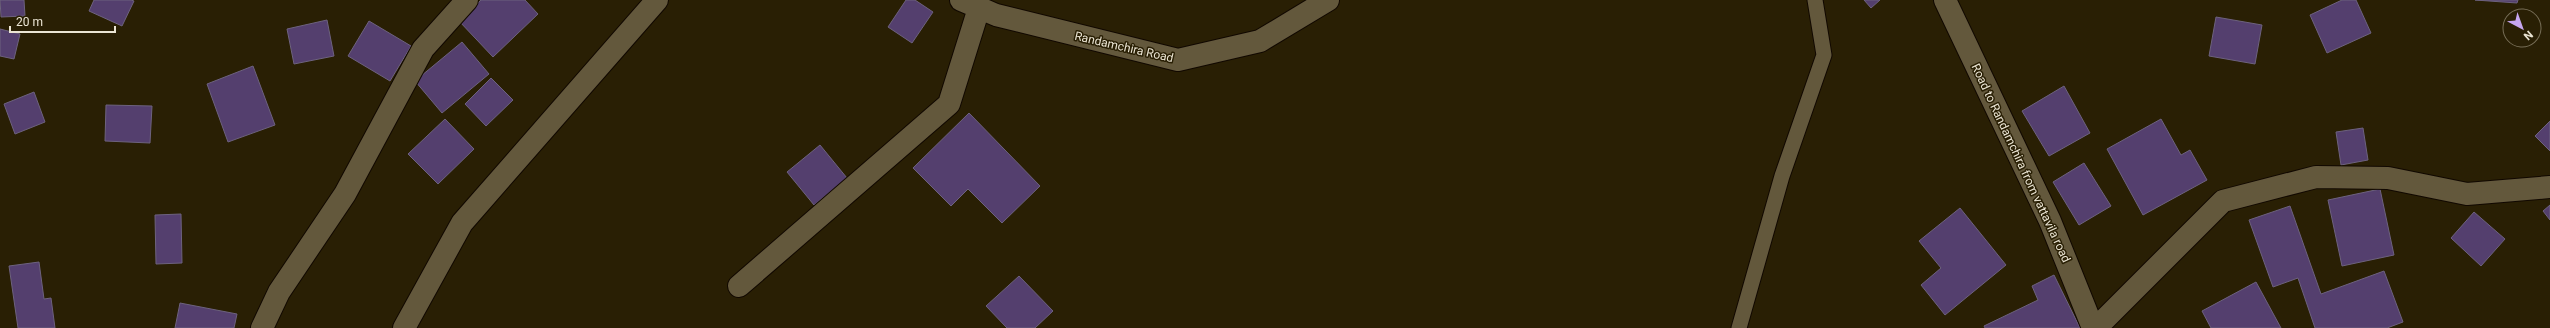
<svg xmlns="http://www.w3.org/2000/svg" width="2550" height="328" viewBox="0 0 2550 328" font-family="Roboto,sans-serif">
	<rect width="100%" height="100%" fill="#291f04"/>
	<path fill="#543f6e" stroke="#6d627e" d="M0 0H24L25 16 1 17Z
		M94 0H131L134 1 122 26 89 11Z
		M481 0H525L538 14 493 57 459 21Z
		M906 0H915L933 12 912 43 888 27Z
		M1864 0H1880L1871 8Z
		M2342 0H2356L2371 33 2327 53 2310 15Z
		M2475 0H2518L2517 3Z
		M2216 17 2262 25 2255 64 2209 56Z
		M327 20 334 56 294 64 287 29Z
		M369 21 411 46 390 81 348 56Z
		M0 29 20 34 14 59 0 56Z
		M462 42 489 74 442 113 415 81Z
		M253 66 275 125 228 142 207 84Z
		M491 78 513 100 486 126 465 104Z
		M2064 86 2090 133 2049 156 2022 111Z
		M34 92 45 122 15 134 4 104Z
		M106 105 152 106 150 143 105 141Z
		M969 113 1040 186 1002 223 968 189 951 206 913 168Z
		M445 119 474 149 438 184 408 154Z
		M2161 119 2181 155 2190 150 2207 180 2143 215 2107 149Z
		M2550 121V151L2535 136Z
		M2363 128 2368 160 2341 165 2336 132Z
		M820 145 847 178 814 205 787 172Z
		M2084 163 2111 206 2079 225 2053 182Z
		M2380 189 2394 255 2342 266 2328 200Z
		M2550 205V220L2543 211Z
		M2290 206 2321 294 2384 271 2403 322 2387 328H2315L2298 278 2273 287 2249 220Z
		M1960 208 2006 265 1945 315 1921 285 1941 268 1919 241Z
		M2474 212 2505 239 2481 266 2451 238Z
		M181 214 182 263 156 264 155 215Z
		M39 262 44 299 51 298 55 328H18L9 266Z
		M2054 275 2080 328H1985L1984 326 2038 300 2032 286Z
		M1019 276 1053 311 1035 328H1007L986 306Z
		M2256 282 2281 328H2211L2202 311Z
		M180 303 237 314 234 328H175Z"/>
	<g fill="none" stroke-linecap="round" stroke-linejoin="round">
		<defs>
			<path id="lane" d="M1739 328 1782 176 1824 55 1815 0"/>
			<path id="street" d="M961 0 996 15 1178 60 1260 41 1328 0
				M1945 0 2050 221 2093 328
				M739 286 949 104 979 8
				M262 328 279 292 345 194 423 49 467 0
				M404 328 462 223 657 0
				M2096 328 2223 201 2316 177 2388 178 2467 194 2550 187"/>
		</defs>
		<use href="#lane" stroke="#110800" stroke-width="17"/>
		<use href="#street" stroke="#110800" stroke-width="24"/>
		<use href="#lane" stroke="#63583c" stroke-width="15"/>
		<use href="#street" stroke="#63583c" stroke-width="22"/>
	</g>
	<g text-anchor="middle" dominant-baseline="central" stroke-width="3" stroke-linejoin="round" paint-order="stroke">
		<g font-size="12" fill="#ebe5d4" stroke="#291f04">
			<text transform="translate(1124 47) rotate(13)">Randamchira Road</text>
			<text transform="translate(2021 163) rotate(65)">Road to Randamchira from vattavila road</text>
		</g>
	</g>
	<g transform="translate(2522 28) rotate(139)"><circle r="19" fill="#291f04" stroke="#776e57"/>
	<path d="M0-3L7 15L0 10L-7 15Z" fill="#c6a6f0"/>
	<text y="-6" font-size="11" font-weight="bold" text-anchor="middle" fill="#ebe5d4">N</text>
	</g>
	<path d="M10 26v6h105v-6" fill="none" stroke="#ebe5d4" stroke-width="2"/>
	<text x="16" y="26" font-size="12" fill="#ebe5d4" stroke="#291f04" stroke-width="3" paint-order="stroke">20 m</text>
</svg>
